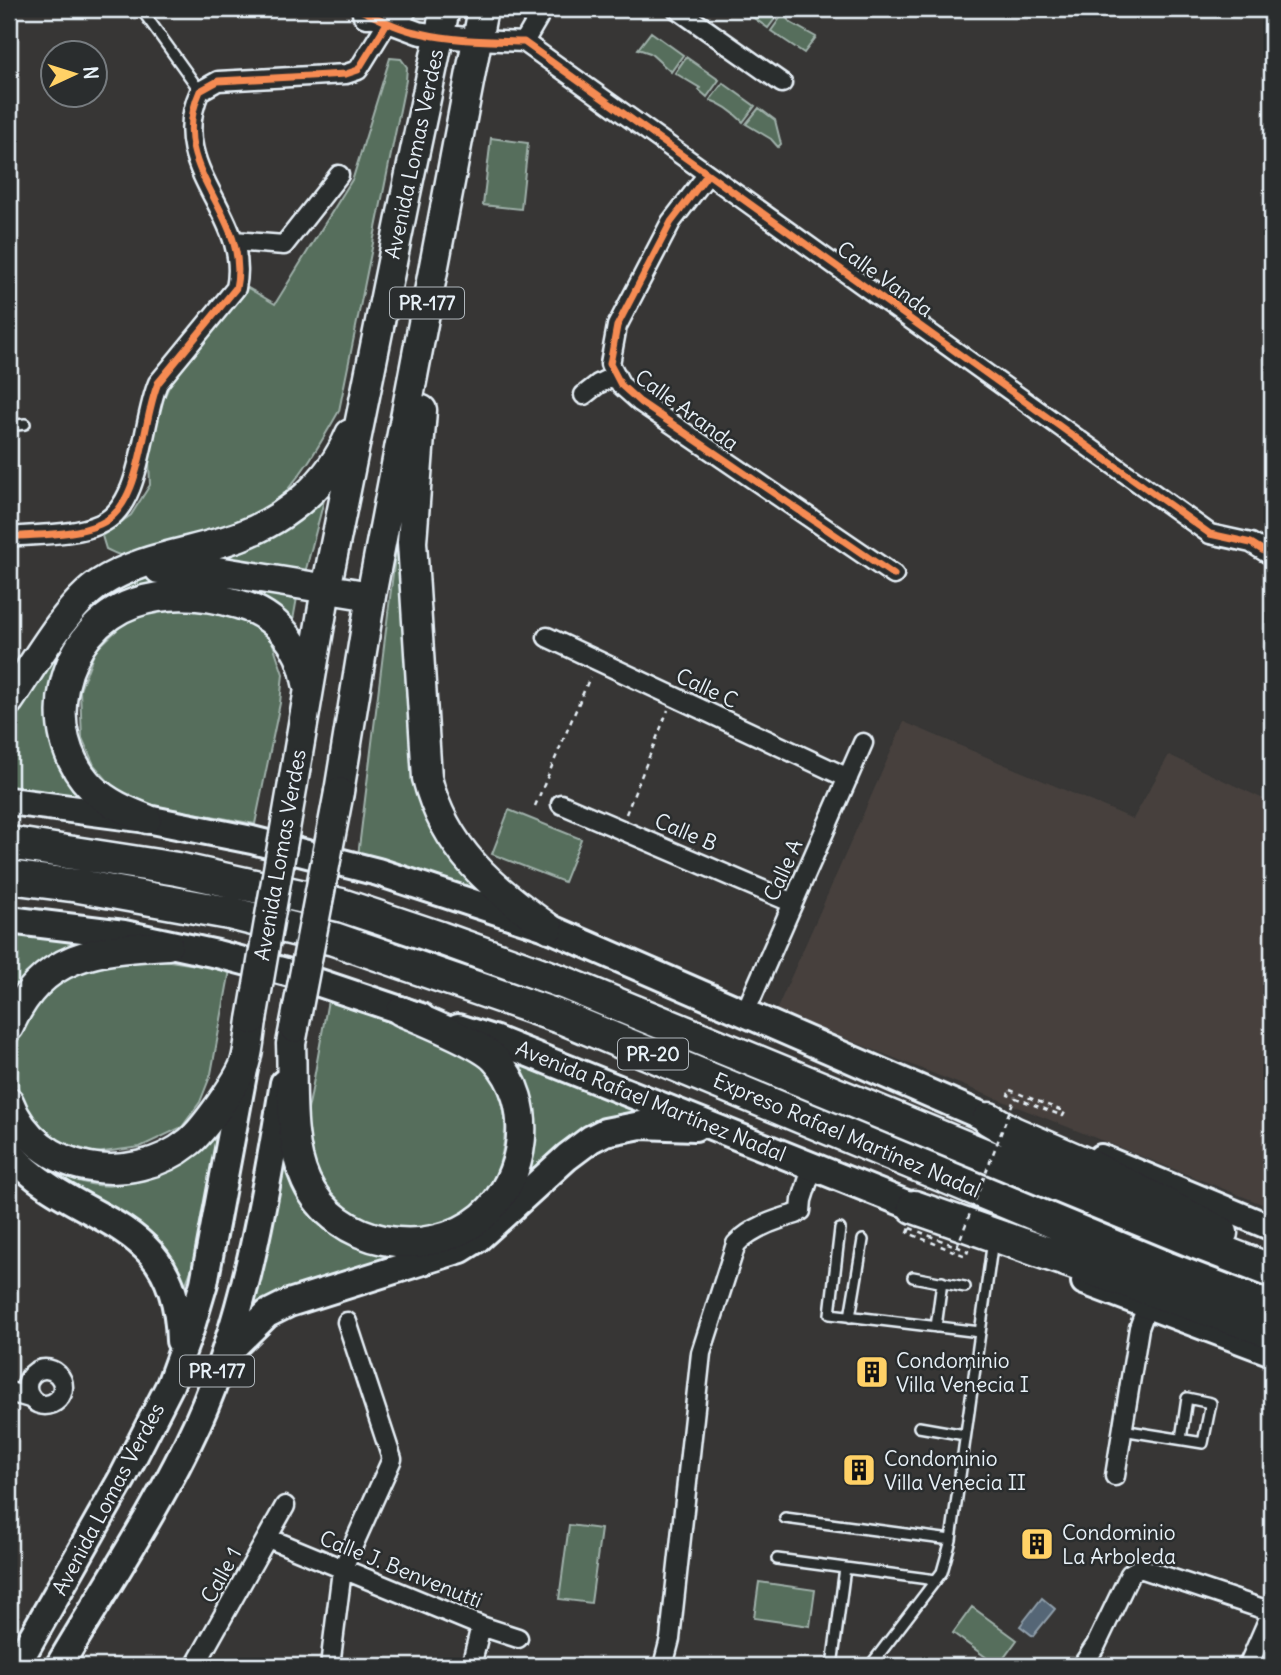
<svg xmlns="http://www.w3.org/2000/svg" width="1281" height="1675" viewBox="0 0 1281 1675" font-family="Delius,sans-serif">
	<rect width="100%" height="100%" fill="#373635"/>
	<filter id="ink" filterUnits="userSpaceOnUse"><feTurbulence type="fractalNoise" baseFrequency=".0143" numOctaves="2"/><feDisplacementMap in="SourceGraphic" scale="14" xChannelSelector="R" yChannelSelector="G"/><feConvolveMatrix kernelMatrix="1 2 1 2 8 2 1 2 1" color-interpolation-filters="sRGB"/></filter>
	<g filter="url(#ink)">
		<path fill="#47413e" d="M904 722 1133 819 1169 755 1272 803V1208L776 1011Z"/>
		<path fill="#566e5b" stroke="#9fb0aa" stroke-width="2" d="M741 9H774L780 12 768 28Z
			M783 14 791 23 816 37 804 53 771 31Z
			M651 32 683 55 671 72 650 53 638 49Z
			M686 57 719 80 707 97 699 90 700 88 675 73Z
			M390 58 401 59 407 67 406 80 339 411C319 446 300 480 270 508 254 522 144 555 121 555 116 555 111 551 106 549L102 536 131 515 150 485 149 460 155 418 171 382 243 285 275 304 353 178Z
			M723 83 755 106 743 122C734 113 723 104 710 100Z
			M759 108 775 120 781 144 778 147 771 139 746 124Z
			M491 138 528 143 521 209 483 205Z
			M329 481 304 577 179 560Z
			M402 524 406 692 415 768 490 899 420 872 358 856 399 525Z
			M151 575 298 592 292 626 178 586 63 655 85 801 9 793V717L47 654 64 631 125 580Z
			M193 608 238 612 272 641 283 674 280 703 255 824 145 804 114 788 94 765 82 738 80 690 95 651 124 623 156 609Z
			M509 810 581 839 564 882 492 854Z
			M9 931 119 941 9 998Z
			M136 956 230 970 211 1074 200 1102 182 1127 140 1147 96 1153 66 1144 44 1131 27 1110 17 1085 15 1048 28 1013 69 968Z
			M328 1000 469 1051C493 1072 506 1097 505 1130 500 1262 317 1268 304 1137 303 1124 309 1108 311 1095 317 1063 322 1032 328 1000Z
			M498 1049 651 1110 506 1200 521 1169Z
			M219 1121 195 1261 184 1288C157 1222 118 1221 65 1187 46 1174 27 1159 9 1145V1127C15 1136 22 1146 29 1153 58 1179 108 1198 145 1176 171 1161 195 1139 219 1121Z
			M284 1133C286 1145 286 1159 289 1171 296 1197 317 1225 340 1239 358 1250 382 1254 402 1259L270 1300 246 1313Z
			M569 1525 601 1529 591 1603 559 1599Z
			M759 1582 815 1590 810 1626 754 1618Z
			M972 1607 1017 1640 998 1666 953 1633Z"/>
		<path fill="#546676" stroke="#8f9eaa" stroke-width="2" d="M1042 1598 1055 1609 1033 1636 1020 1626Z"/>
		<g fill="none" stroke-linecap="round" stroke-linejoin="round">
			<defs>
				<path id="service" d="M141 9 200 91
					M9 426 25 424
					M840 1229 830 1314 980 1332
					M913 1277 965 1287
					M850 1317 863 1240
					M936 1327 942 1282
					M919 1427 965 1435
					M1122 1430 1203 1443 1211 1403 1187 1398 1181 1439
					M785 1518 951 1540
					M777 1559 936 1580
					M832 1666 845 1568
					M870 1666 942 1572 951 1540 992 1247"/>
				<path id="minor" d="M677 9 782 83
					M477 40 524 42 1210 534 1251 543 1272 556
					M524 42 538 18 539 9
					M708 174 671 222 617 326 610 364 621 385 640 402 894 575
					M234 241 284 245 339 175
					M584 395 598 384 616 375
					M9 537C38 534 73 536 100 524 143 506 141 423 158 383L236 288C252 214 164 170 200 91L218 81 346 74 358 70 387 23
					M547 637 848 778
					M561 804 793 903
					M744 1015 863 743
					M27 1387a18 18 0 1 1 36 0a18 18 0 1 1-36 0Z
					M9 1392 30 1398
					M1115 1476 1139 1328 1147 1306
					M268 1538 481 1626 518 1638
					M195 1666 285 1506
					M330 1666 342 1570 392 1459 347 1322
					M471 1666 481 1626
					M663 1666 670 1639 701 1353 736 1244C751 1228 774 1220 796 1214L801 1211 802 1200 813 1165
					M1082 1666 1096 1645 1130 1574 1140 1568 1272 1612
					M1248 1666 1272 1611"/>
				<path id="tertiary" d="M371 15 419 33 477 40"/>
				<path id="secondary" d="M1101 1157 1272 1228
					M1084 1282 1272 1353"/>
				<path id="primary" d="M9 801 147 819 252 840 378 872 549 928 989 1119
					M9 920 124 934 217 954 290 973 421 1017
					M458 1028 496 1040 914 1207
					M9 1152C76 1229 177 1211 180 1341
					M226 1354 267 1314 289 1303 461 1249 477 1239 567 1157 591 1139 605 1132 641 1125 695 1127
					M16 1666 123 1477 170 1385 190 1330 204 1283 244 1069
					M59 1666C106 1586 159 1507 198 1422 246 1315 265 1197 284 1083"/>
				<path id="trunk" d="M367 13 392 12 402 9
					M422 410 412 542 427 778C445 849 492 888 549 928
					M159 569 199 568 371 596
					M9 701C32 667 67 605 99 584 142 556 194 553 240 536 288 518 330 482 350 434
					M293 783 326 589 405 198 445 9
					M339 792 371 596 483 9
					M147 819C127 811 107 803 92 788 37 733 60 629 134 603 168 591 204 594 238 604 276 614 301 645 307 683
					M9 1027C41 953 97 949 168 945
					M294 1028 291 1044C293 1086 288 1142 306 1181 336 1246 427 1262 482 1217 527 1179 536 1102 495 1059 480 1043 424 1021 401 1011
					M9 1102C36 1175 132 1188 189 1142 204 1130 239 1080 245 1063 249 1050 250 1034 252 1020"/>
				<path id="motorway" d="M9 843 177 869 341 905 440 938 565 983 1196 1242 1272 1271
					M9 877 79 886 229 913 334 939 563 1018 1168 1269 1272 1309
					M989 1119 1013 1133 1092 1167 1221 1233
					M914 1207 1272 1332"/>
			</defs>
			<use href="#service" stroke="#e8f1f8" stroke-width="14"/>
			<use href="#minor" stroke="#e8f1f8" stroke-width="23"/>
			<use href="#tertiary" stroke="#e8f1f8" stroke-width="26"/>
			<use href="#secondary" stroke="#e8f1f8" stroke-width="30"/>
			<use href="#primary" stroke="#e8f1f8" stroke-width="32"/>
			<use href="#trunk" stroke="#e8f1f8" stroke-width="33"/>
			<use href="#motorway" stroke="#e8f1f8" stroke-width="37"/>
			<path stroke="#e8f1f8" stroke-width="2.5" stroke-dasharray="5 5" stroke-linecap="butt" d="M535 806 590 677
				M626 814 668 710
				M1010 1090 1065 1112 1063 1116 1008 1095Z
				M910 1228 968 1251 966 1256 908 1233Z"/>
			<use href="#service" stroke="#2a2d2e" stroke-width="9"/>
			<use href="#minor" stroke="#2a2d2e" stroke-width="18"/>
			<use href="#tertiary" stroke="#2a2d2e" stroke-width="21"/>
			<use href="#secondary" stroke="#2a2d2e" stroke-width="24"/>
			<use href="#primary" stroke="#2a2d2e" stroke-width="26"/>
			<use href="#trunk" stroke="#2a2d2e" stroke-width="28"/>
			<use href="#motorway" stroke="#2a2d2e" stroke-width="32"/>
			<defs>
				<path id="trunk-bridge" d="M252 1020 293 783
					M294 1028 339 792"/>
			</defs>
			<use href="#trunk-bridge" stroke="#e8f1f8" stroke-width="33" stroke-linecap="butt"/>
			<path stroke="#e8f1f8" stroke-width="2.5" stroke-dasharray="5 5" stroke-linecap="butt" d="M957 1247 1015 1097"/>
			<use href="#trunk-bridge" stroke="#2a2d2e" stroke-width="28"/>
			<defs>
				<path id="cycleway" d="M359 9C378 18 398 29 420 33 453 41 490 41 524 42L1210 534 1251 543 1272 556
					M708 174 671 222 617 326 610 364 621 385 640 402 894 575
					M9 537C38 534 73 536 100 524 143 506 141 423 158 383L236 288C252 214 164 170 200 91L218 81 346 74 358 70 387 23"/>
			</defs>
			<use href="#cycleway" stroke="#2a2d2e" stroke-width="11"/>
			<use href="#cycleway" stroke="#f68b52" stroke-width="7"/>
		</g>
	</g>
	<defs>
		<symbol id="building-square" viewBox="-11 -11 22 22"><rect x="-9" y="-9" width="18" height="18" rx="4" fill="#ffd166" stroke="#2a2d2e"/><path d="M-4-6H4V6H1V3H-1V6H-4ZM-2.5-4.3h1.7v1.8h-1.7ZM.8-4.3h1.7v1.8H.8ZM-2.5-1h1.7V.8h-1.7ZM.8-1h1.7V.8H.8Z" fill="#111"/></symbol>
	</defs>
	<g fill-rule="evenodd">
		<use href="#building-square" x="853" y="1353" width="38" height="38"/>
		<use href="#building-square" x="840" y="1451" width="38" height="38"/>
		<use href="#building-square" x="1018" y="1525" width="38" height="38"/>
	</g>
	<g text-anchor="middle" dominant-baseline="central" stroke-width="5" stroke-linejoin="round" paint-order="stroke">
		<g fill="#2a2d2e" stroke="#afb6bb" stroke-width="2">
			<rect x="390" y="287.5" width="74" height="31" rx="5"/>
			<rect x="618" y="1038.5" width="70" height="31" rx="5"/>
			<rect x="180" y="1355.5" width="74" height="31" rx="5"/>
		</g>
		<g font-size="19" font-weight="bold" fill="#e8f1f8">
			<text x="427" y="303">PR-177</text>
			<text x="653" y="1054">PR-20</text>
			<text x="217" y="1371">PR-177</text>
		</g>
		<g font-size="21" fill="#e8f1f8" stroke="#2a2d2e">
			<text transform="translate(414 154) rotate(-78)">Avenida Lomas Verdes</text>
			<text transform="translate(885 279) rotate(36)">Calle Vanda</text>
			<text transform="translate(687 410) rotate(36)">Calle Aranda</text>
			<text transform="translate(707 688) rotate(25)">Calle C</text>
			<text transform="translate(686 832) rotate(23)">Calle B</text>
			<text transform="translate(280 855) rotate(-80)">Avenida Lomas Verdes</text>
			<text transform="translate(783 870) rotate(-66)">Calle A</text>
			<text transform="translate(651 1101) rotate(22)">Avenida Rafael Martínez Nadal</text>
			<text transform="translate(847 1135) rotate(23)">Expreso Rafael Martínez Nadal</text>
			<text transform="translate(108 1499) rotate(-62)">Avenida Lomas Verdes</text>
			<text transform="translate(401 1569) rotate(22)">Calle J. Benvenutti</text>
			<text transform="translate(221 1575) rotate(-61)">Calle 1</text>
		</g>
		<g font-size="21" fill="#e8f1f8" stroke="#2a2d2e" text-anchor="start">
			<text x="896" y="1360">Condominio<tspan x="896" dy="24">Villa Venecia I</tspan></text>
			<text x="884" y="1458">Condominio<tspan x="884" dy="24">Villa Venecia II</tspan></text>
			<text x="1062" y="1532">Condominio<tspan x="1062" dy="24">La Arboleda</tspan></text>
		</g>
	</g>
	<rect width="1281" height="1675" fill="none" stroke="#2a2d2e" stroke-width="35"/>
	<rect x="18" y="18" width="1246" height="1640" fill="none" stroke="#e8f1f8" stroke-width="2.5" filter="url(#ink)"/>
	<g transform="translate(74 74) rotate(86)"><circle r="33" fill="#2a2d2e" stroke="#767b7f" stroke-width="2"/>
	<path d="M0-5L12 26L0 18L-12 26Z" fill="#ffd166"/>
	<text y="-10" font-size="19" font-weight="bold" text-anchor="middle" fill="#e8f1f8">N</text>
	</g>
</svg>
